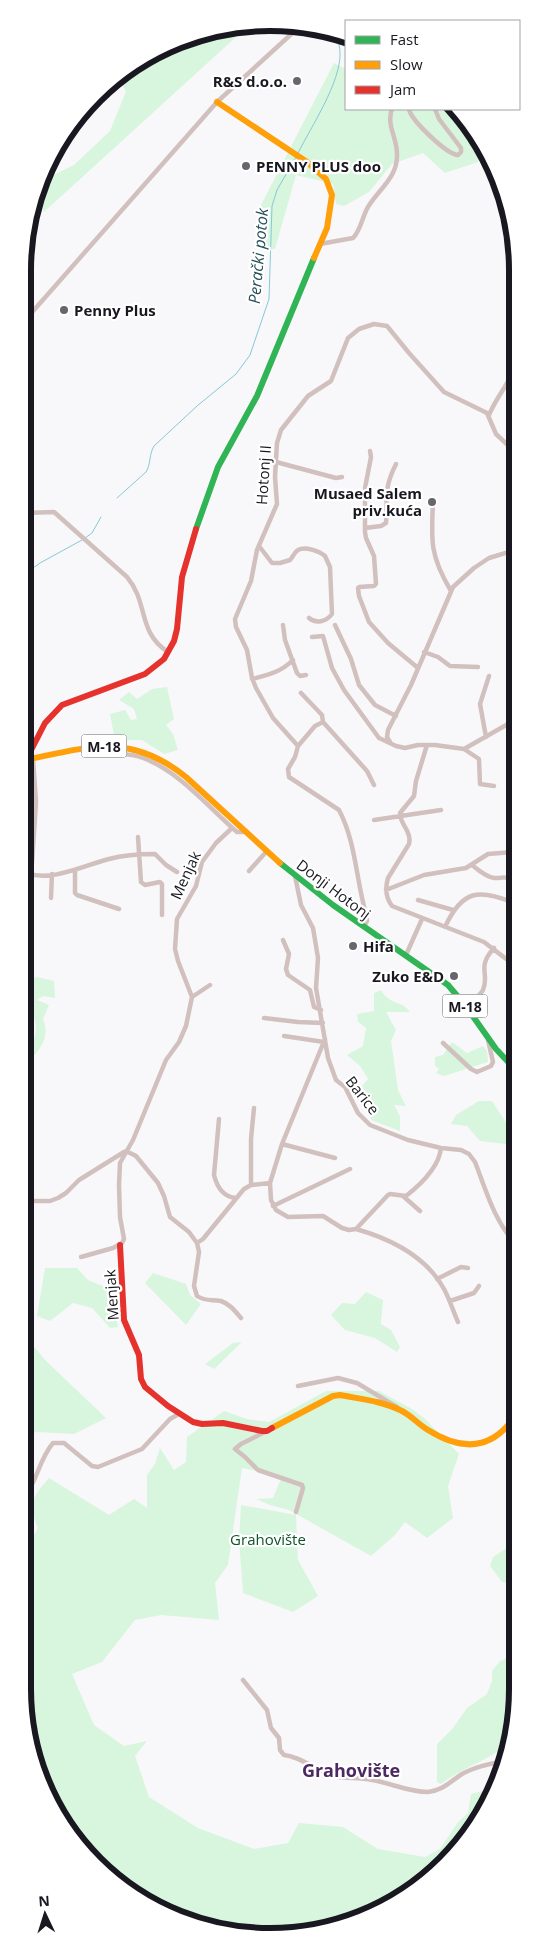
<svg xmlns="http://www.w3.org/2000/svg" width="540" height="1959" viewBox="0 0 540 1959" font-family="'Open Sans',sans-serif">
	<rect width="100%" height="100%" fill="#f8f8fa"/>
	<path fill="#d8f5de" d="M221 27H247L44 212 38 195 45 179 74 165 110 131 126 91 118 79 132 64Z
		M334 63 346 69V109H457L485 150 478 162 445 173 423 153 392 164 369 192 344 206 336 204 333 184 296 175 275 249H264L261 205Z
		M167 687 174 719 166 725 173 734 178 750 164 754 142 740H115L110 714 125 710 131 720 137 719 134 709 119 700 129 692 137 699 152 689Z
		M25 961 30 979 37 977 54 981 55 998 43 996 37 1000 49 1005 43 1019C51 1037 39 1053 25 1063V1052C46 1031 31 1013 25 989 23 980 25 970 25 961Z
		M381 990C390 1006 402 1000 410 1012H386L396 1030 391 1041 398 1090 406 1106 394 1105 400 1116V1131L371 1120V1100L362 1086 368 1079 360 1066 347 1055 363 1046 366 1028 358 1022 357 1014 374 1011V993Z
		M452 1042 467 1053 483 1046 487 1051 488 1062 444 1076 436 1073 439 1069 435 1066V1057L443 1055Z
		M479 1101H492L514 1135V1145L480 1141 467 1126 451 1124 456 1115Z
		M45 1268H77L88 1280 110 1289 117 1300 105 1310 115 1314 118 1327 110 1328 92 1308 73 1303 50 1321 37 1316Z
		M153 1273 186 1284 190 1295 201 1304 186 1325 145 1283Z
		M366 1292 383 1300 381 1324 391 1330 400 1347 397 1352 375 1338 345 1330 331 1315 342 1303 355 1304Z
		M24 1335 46 1361 106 1418 74 1434 37 1432 23 1435Z
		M242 1342 214 1369 205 1364 233 1343Z
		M326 1391H379L412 1409 425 1419 459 1454 448 1486 453 1518 427 1538 405 1522 395 1535 371 1556 289 1510 270 1505 256 1499 273 1498 282 1476 242 1468 228 1565 215 1583 219 1620 161 1615 135 1620 102 1662 72 1674 94 1725 124 1746 147 1741 135 1756 149 1797 198 1828 254 1849 288 1843 299 1823 343 1827 378 1849 425 1857 440 1849 458 1822 468 1813 471 1794 491 1789 476 1826 420 1886 334 1928 254 1936 160 1911 84 1852 41 1783 23 1689V1553L38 1528C28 1504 32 1497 49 1478L109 1515 134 1499 147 1508V1475L155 1464 160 1448 174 1470 186 1462 187 1437 224 1411 247 1419 269 1422Z
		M241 1505 296 1515 298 1560 318 1596 293 1612 243 1593 239 1540Z
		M513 1544V1583L512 1584 502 1582 490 1566 493 1557Z
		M513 1656V1737L506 1753 500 1750C481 1763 459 1770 441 1784L437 1782V1744L453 1728 467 1708 487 1694 492 1681V1671L500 1661Z"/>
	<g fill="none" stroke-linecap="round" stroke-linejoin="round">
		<path stroke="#85c9d6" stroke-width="1" d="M298 153C311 127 341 82 340 53 340 47 338 40 336 34
			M117 498 146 472C151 464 149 454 154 446L197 406 236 374 250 355 269 299 272 206 277 190 296 157
			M85 538 92 533 101 517
			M26 573 40 563 82 540"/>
		<path stroke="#d1c0be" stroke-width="4.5" d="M409 109C411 120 446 154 458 155L461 152V148L439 119 435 109
			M456 109 459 111
			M320 244 353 238C361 230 362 217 368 207 379 189 398 177 397 154 397 137 386 125 392 109
			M27 318 217 102 299 27
			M489 415C496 398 508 385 515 367
			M370 451 371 457 365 488V532L366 538 374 556 376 584 374 586 359 587 358 588 359 596 369 622 388 643 418 668
			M276 462 336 478 342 477
			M433 502C431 541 430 556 451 591
			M26 513 54 512 127 577C149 603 137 632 168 652
			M365 528 381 526 386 523C388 497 383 490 396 464
			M259 546 272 563H280L290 560C293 557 294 552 298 550 305 546 319 551 325 556L330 567 332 614C326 622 316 624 309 618
			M283 625 285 640 297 673 300 676 306 675
			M335 625 351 659 359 685 375 705 396 716
			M312 637 323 636 332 668 344 690 379 738 396 746 405 748 418 745H435L464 749 515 720
			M424 652 438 657 450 666 478 667
			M252 679C268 675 281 672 293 660
			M301 693 322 715 323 722 367 771 374 785
			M323 722 315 726 298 746 295 757 288 769 289 777 339 810C356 842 356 880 366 914L367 921 364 926
			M486 737 480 704 489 676
			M390 742 387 737 388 730 411 685 453 587 474 568 489 558 515 550
			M427 745 416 781 414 796 400 813C400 825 412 831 409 844L388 878C385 888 386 898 392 906L484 942 514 965
			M298 746 273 718 256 688 252 678 247 650 236 627 235 619 251 581 257 550 277 504 275 477 277 443 281 430 308 396 331 381 348 338 359 329 374 324 387 326 409 353 444 392 487 413 496 434 515 452
			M95 747 97 751C112 755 128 752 143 758 179 771 209 808 237 832H244
			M464 749 479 759 480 784 494 786
			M515 752V733
			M511 782 514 771
			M374 820 441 810
			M138 837 141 882 145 885 160 882 162 884V915
			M472 865C478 870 486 877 494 878 505 879 502 874 514 882
			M25 869 32 863 36 802 33 758
			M75 870V893L77 895 119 909
			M249 871 266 852
			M25 873C53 882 82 866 109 859 124 855 139 854 155 854L166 865 177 872
			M295 876 301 905 313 928 318 958 316 988 328 1058 336 1080 345 1087 358 1113 370 1125 408 1140 441 1148 461 1150 469 1154 475 1162C486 1190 494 1220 514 1242
			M386 890 424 875 466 868 488 854 514 852
			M51 898 52 874
			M418 900 453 910
			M445 927C462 890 479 888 514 903
			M283 940 289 954 286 969 288 975 310 990 314 1007 321 1010
			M406 955 422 919
			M192 997 210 985
			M466 1007C471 1002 480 996 483 990 490 973 476 968 494 948
			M264 1018 298 1022 323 1023
			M284 1036 324 1042
			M325 1039 282 1144 270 1183 271 1200 276 1210 288 1217 323 1216 342 1228 349 1230 356 1229C391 1239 426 1256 444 1289 450 1300 453 1311 458 1322
			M443 1043 471 1069 477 1072 491 1066 493 1062 488 1040
			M219 1119 214 1175C217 1187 223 1197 236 1198
			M282 1144 335 1158
			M126 1151 136 1156 158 1183 164 1196 170 1217 189 1232 197 1243 199 1252 194 1286 197 1296C206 1302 212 1299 221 1301 230 1304 235 1311 241 1318
			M251 1185V1139L254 1108
			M403 1196 420 1211
			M24 1201H50L58 1198 66 1193 79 1180 124 1152
			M273 1206 350 1169
			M356 1229 388 1195 390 1194 406 1196C420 1185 439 1167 441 1148
			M197 1243 203 1239 244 1189 251 1185 270 1183
			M81 1257 113 1248 122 1243 124 1239 120 1217 119 1185 120 1163 133 1140 166 1060 179 1042 186 1026 192 997 178 961 175 949 177 919 196 886 202 862 216 843 232 828
			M437 1279 461 1267 468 1268
			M450 1301 474 1293 479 1286
			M298 1386 338 1378 357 1383 397 1407
			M267 1431 241 1444 235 1449 245 1457 258 1470 302 1485 303 1488 296 1512
			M23 1499C37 1483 39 1459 53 1443H64L92 1466 98 1467 142 1449 170 1419 177 1415
			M243 1680 267 1710 271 1728 279 1738 280 1750 284 1755C302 1757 316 1771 333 1776 345 1779 359 1777 372 1780 391 1783 408 1792 428 1792 442 1791 451 1781 462 1774 473 1768 490 1763 502 1762"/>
		<path stroke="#30b455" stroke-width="6" d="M196 529 218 467 257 396 314 258
			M280 863 333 905 448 985 465 1005 496 1049 514 1068"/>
		<path stroke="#ff9f0a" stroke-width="6" d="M217 102 307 162 326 179 332 195 327 228 314 258
			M25 760C89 747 130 732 186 777L280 863
			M272 1428 333 1396 340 1395C360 1399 382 1401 400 1410 411 1415 418 1424 428 1430 460 1450 490 1451 513 1419"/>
		<path stroke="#e5322d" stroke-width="6" d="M26 760 45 723 62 705 145 674 164 659 174 641 177 629 182 577 196 529
			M120 1245 124 1320 139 1355 141 1379 145 1387 168 1406 193 1422 202 1424 223 1423 262 1431H267L272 1428"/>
	</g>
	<g fill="#67666c" stroke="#fff" stroke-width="2">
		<circle cx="297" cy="81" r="5"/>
		<circle cx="246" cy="166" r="5"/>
		<circle cx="64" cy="310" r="5"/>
		<circle cx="432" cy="502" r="5"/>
		<circle cx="353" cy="946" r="5"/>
		<circle cx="454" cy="976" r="5"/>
	</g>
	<g text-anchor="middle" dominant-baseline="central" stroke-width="4.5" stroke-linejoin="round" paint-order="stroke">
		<g fill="#fff" stroke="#5e5d63" stroke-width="1">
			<rect x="81.5" y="734.5" width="45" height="23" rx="4"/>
			<rect x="442.5" y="994.5" width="45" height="23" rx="4"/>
		</g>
		<g font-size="14" font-weight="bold" fill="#191820">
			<text x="104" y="746">M-18</text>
			<text x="465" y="1006">M-18</text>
		</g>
		<g font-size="15" font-weight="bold" fill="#191820" stroke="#fff" text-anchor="end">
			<text x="287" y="81">R&amp;S d.o.o.</text>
			<text x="256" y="166" text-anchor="start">PENNY PLUS doo</text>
			<text x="74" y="310" text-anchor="start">Penny Plus</text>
			<text x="422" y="493">Musaed Salem<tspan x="422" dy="17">priv.kuća</tspan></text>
			<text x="363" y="946" text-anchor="start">Hifa</text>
			<text x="444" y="976">Zuko E&amp;D</text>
		</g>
		<g font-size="15" fill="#191820" stroke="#fff">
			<text transform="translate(263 475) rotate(-86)">Hotonj II</text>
			<text transform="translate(185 875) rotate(-65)">Menjak</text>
			<text transform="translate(334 889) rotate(37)">Donji Hotonj</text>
			<text transform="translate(363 1095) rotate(52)">Barice</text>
			<text transform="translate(111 1295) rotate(-94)">Menjak</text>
		</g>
		<g font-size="15" fill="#0e5428" stroke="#fff">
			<text x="268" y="1539">Grahovište</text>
		</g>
		<g font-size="16" font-style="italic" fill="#255058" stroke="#fff">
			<text transform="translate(258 256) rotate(-85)">Perački potok</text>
		</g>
		<g font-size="18" font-weight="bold" fill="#4c2a61" stroke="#fff">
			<text x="351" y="1770">Grahovište</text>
		</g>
	</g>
	<path d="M0 0H540V1959H0ZM270 31H270A239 239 0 0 1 509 270V1689A239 239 0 0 1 270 1928H270A239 239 0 0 1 31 1689V270A239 239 0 0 1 270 31Z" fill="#fff" fill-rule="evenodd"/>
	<path fill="none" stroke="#191820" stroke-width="6" d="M270 31H270A239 239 0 0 1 509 270V1689A239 239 0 0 1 270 1928H270A239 239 0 0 1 31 1689V270A239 239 0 0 1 270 31Z"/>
	<rect x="345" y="20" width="175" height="90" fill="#ffffff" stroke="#a3a3a6"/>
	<rect x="355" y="36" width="25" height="8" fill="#30b455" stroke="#a3a3a6"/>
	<text x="390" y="45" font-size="15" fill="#191820">Fast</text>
	<rect x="355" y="61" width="25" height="8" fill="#ff9f0a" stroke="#a3a3a6"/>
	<text x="390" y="70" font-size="15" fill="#191820">Slow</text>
	<rect x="355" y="86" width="25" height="8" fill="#e5322d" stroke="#a3a3a6"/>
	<text x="390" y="95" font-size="15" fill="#191820">Jam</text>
	<g transform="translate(45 1914) rotate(356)" stroke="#ffffff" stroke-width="4" paint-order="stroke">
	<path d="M0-4L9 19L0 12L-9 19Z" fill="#191820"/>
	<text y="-8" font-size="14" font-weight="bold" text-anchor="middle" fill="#191820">N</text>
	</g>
</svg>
